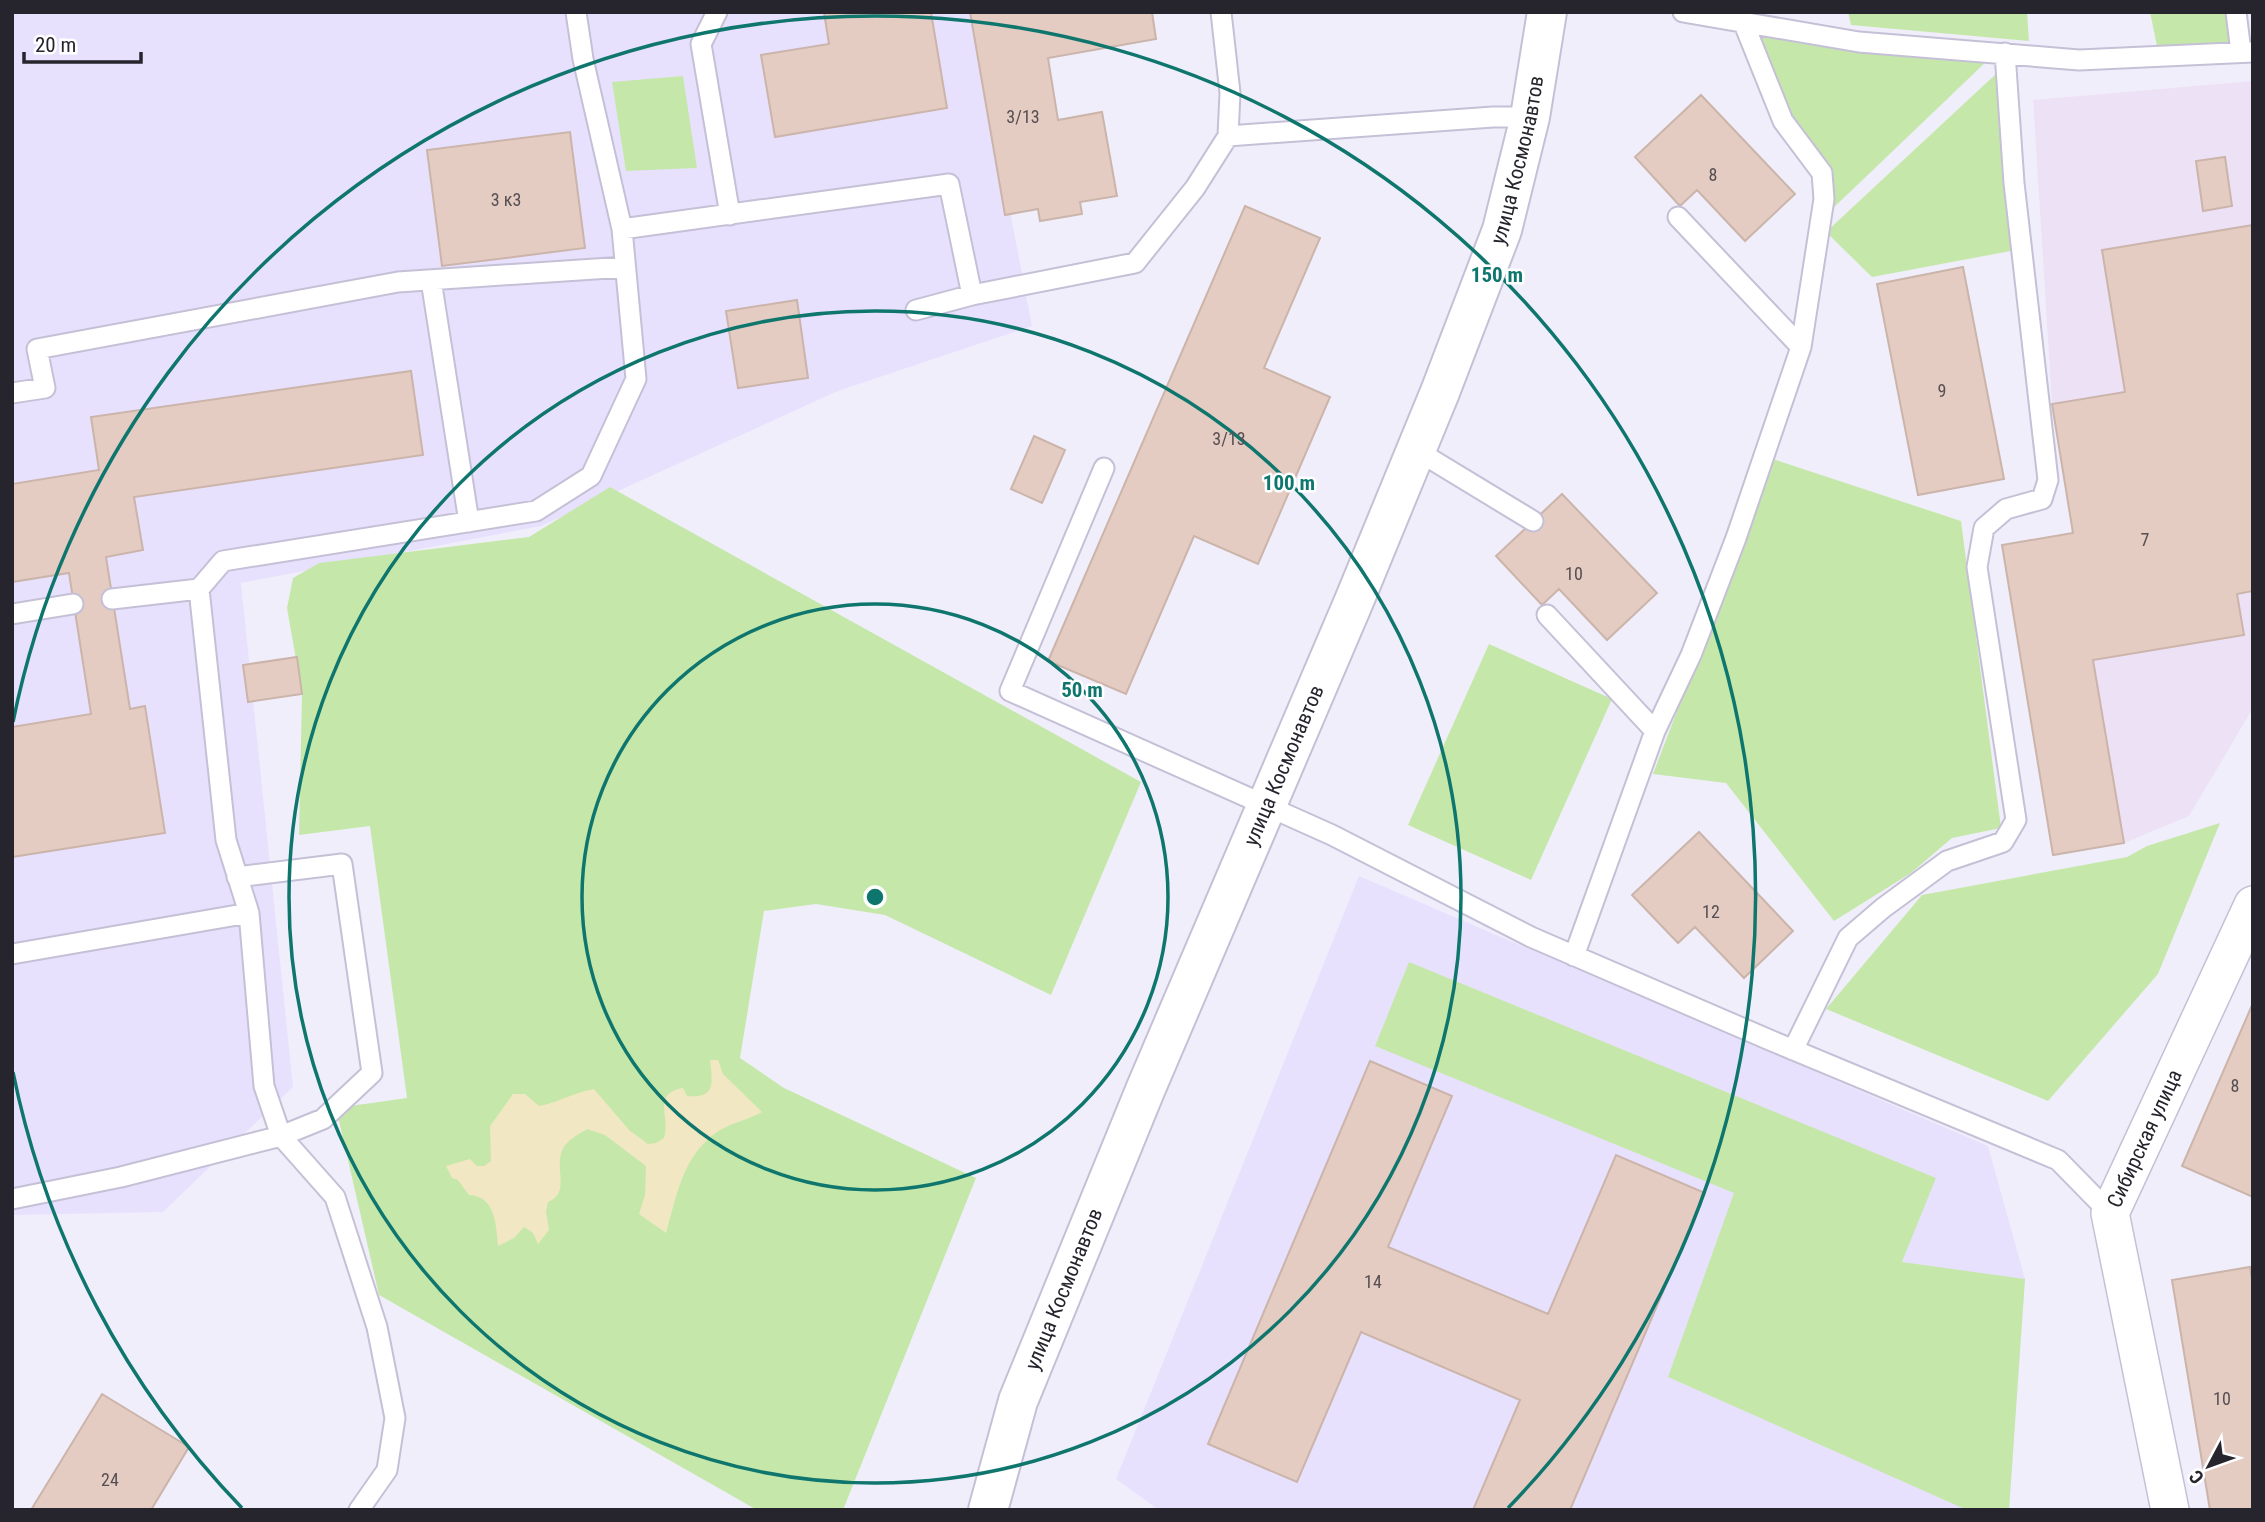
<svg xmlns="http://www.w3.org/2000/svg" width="2265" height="1522" viewBox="0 0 2265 1522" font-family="'Roboto Condensed',sans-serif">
	<rect width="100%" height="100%" fill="#f1eefc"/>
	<path fill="#ede1f6" d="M2253 81V708L2189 816 2124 843 2053 855 2002 545 2073 532 2052 404 2033 100Z"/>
	<path fill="#e8e1fe" d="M12 12H972L1032 326 838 391 541 526 241 583 293 1087 163 1212 12 1215Z
		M1359 876 1988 1146 2025 1279 2009 1510H1159L1116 1479Z"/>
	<path fill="#c5e8aa" d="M1848 12H2027L2029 41 1851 25Z
		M2150 12H2227L2232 44 2157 46Z
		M1755 31 1988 60 1827 214 1829 170 1789 118Z
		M1998 72 2016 250 1872 277 1826 232Z
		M683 76 697 168 626 171 612 82Z
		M1773 459 1961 521 2001 828 1952 838 1911 873 1834 921 1726 783 1653 774Z
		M610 487 1141 782 1051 995 885 915 816 904 764 911 740 1058 784 1088 976 1178 843 1510H757L379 1295 336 1108 407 1098 370 826 299 835 302 694 287 608 293 578 319 563 529 537Z
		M1489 644 1612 699 1531 880 1408 825Z
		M2220 823 2158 974 2048 1101 1826 1009 1922 895 2127 857 2147 846Z
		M1409 962 1936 1178 1902 1262 2025 1279 2009 1510H1967L1668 1377 1734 1193 1375 1046Z"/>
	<path fill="#f1e7c2" d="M710 1060H718L723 1074 762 1112C748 1120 730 1123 717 1132 682 1157 677 1195 666 1233L639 1214 645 1195 646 1166 605 1135 587 1129C579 1134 569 1139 564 1147 552 1165 572 1193 548 1202L546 1212 549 1230 538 1244 533 1233 524 1227 514 1238 498 1246C496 1226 496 1196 469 1195L458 1180 452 1178 446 1166 470 1159 477 1166H484L491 1161 490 1126 513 1094H525L539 1106C558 1103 574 1092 594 1089L629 1130 648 1144 656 1143 664 1138C671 1116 651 1094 683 1088L687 1096C717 1099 712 1081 710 1060Z"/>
	<path fill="#e4ccc2" stroke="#cbb4aa" stroke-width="2" d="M824 12H931L947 108 775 137 761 55 829 44Z
		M970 12H1152L1156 39 1048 58 1058 120 1102 112 1117 196 1080 202 1082 214 1040 221 1038 209 1005 215Z
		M1701 95 1795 194 1745 241 1697 190 1680 206 1635 157Z
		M570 132 585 248 442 266 427 150Z
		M2225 157 2232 206 2203 211 2196 161Z
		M1245 206 1320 238 1264 368 1330 397 1258 564 1194 536 1126 694 1048 661Z
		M2253 225V591L2237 594 2244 635 2093 660 2124 843 2053 855 2002 545 2073 533 2052 404 2125 392 2102 250Z
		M1963 267 2004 479 1918 495 1877 284Z
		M797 300 808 378 738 388 726 311Z
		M411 371 423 455 134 497 143 550 106 557 130 709 145 706 165 833 12 857V727L91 714 69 573 12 582V484L99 470 91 417Z
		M1034 436 1065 450 1042 503 1011 489Z
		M1562 494 1657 593 1607 640 1559 589 1542 605 1496 556Z
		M297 657 302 694 248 702 243 665Z
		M1699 832 1793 931 1744 978 1695 927 1678 943 1632 895Z
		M2253 1003V1197L2182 1166Z
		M1370 1061 1452 1096 1388 1247 1548 1314 1616 1155 1705 1193 1570 1510H1473L1520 1400 1361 1332 1297 1482 1208 1444Z
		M2250 1267 2253 1286V1510H2210L2172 1280Z
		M102 1394 189 1447 151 1510H31Z"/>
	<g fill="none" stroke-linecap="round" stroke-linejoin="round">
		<defs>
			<path id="service" d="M717 12 701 44 730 215
				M1683 12 1859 42 2079 60 2253 52
				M2236 12 2241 52
				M1228 136 1493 117H1530
				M1678 217 1801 347
				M622 229 949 184 972 295
				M431 280 469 522
				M916 310 972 295 1135 263 1195 188 1228 136 1230 93 1221 12
				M12 393 45 388 37 349 398 282 625 267
				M1416 450 1533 521
				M1104 468 1010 691 1332 835 1531 937 1772 1041 2058 1160 2110 1213
				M112 599 199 589
				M12 614 73 604
				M1547 615 1655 731
				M12 954 249 913
				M1574 956 1655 731 1691 655 1736 538 1801 347 1824 199 1822 173 1783 121 1744 24
				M1793 1050 1848 938 1883 908 1947 861 2003 842 2016 820 1977 567 1984 528 2006 509 2042 499 2048 480 2014 183 2005 53
				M12 1199 121 1177 281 1136 323 1119 372 1073 342 864 237 877
				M359 1510 387 1470 395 1418 377 1327 335 1197 281 1136 264 1086 249 913 226 840 199 589 223 561 536 511 591 476 636 379 622 229 583 59 576 12"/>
			<g id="minor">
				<path id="s1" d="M2170 1510 2110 1213 2253 905"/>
			</g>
			<g id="tertiary">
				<path id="s2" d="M988 1510 1018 1401 1146 1088 1354 601 1440 392 1502 230 1530 117 1547 12"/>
			</g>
		</defs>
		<use href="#service" stroke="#c5c0d6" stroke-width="23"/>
		<use href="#minor" stroke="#c5c0d6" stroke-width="40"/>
		<use href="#tertiary" stroke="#c5c0d6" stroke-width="42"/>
		<use href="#service" stroke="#fff" stroke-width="19"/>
		<use href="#minor" stroke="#fff" stroke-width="37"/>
		<use href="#tertiary" stroke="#fff" stroke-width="38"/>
	</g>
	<g fill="none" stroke="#0f766e" stroke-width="3.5">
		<circle cx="875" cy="897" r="293"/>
		<circle cx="875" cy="897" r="586"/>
		<path d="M242 1508A880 880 0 0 1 13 1072M13 722A880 880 0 1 1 1508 1508"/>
	</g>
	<g text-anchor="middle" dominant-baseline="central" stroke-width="5" stroke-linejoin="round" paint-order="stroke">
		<g font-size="18" fill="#564e52">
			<text x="1023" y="116">3/13</text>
			<text x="1713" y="174">8</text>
			<text x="506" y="199">3 к3</text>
			<text x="1942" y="390">9</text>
			<text x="1229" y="438">3/13</text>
			<text x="2145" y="539">7</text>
			<text x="1574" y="573">10</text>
			<text x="1711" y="911">12</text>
			<text x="2235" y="1085">8</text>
			<text x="1373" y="1281">14</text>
			<text x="2222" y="1398">10</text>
			<text x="110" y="1479">24</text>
		</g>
		<g font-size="21" fill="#26242c" stroke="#fff">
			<text stroke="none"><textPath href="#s2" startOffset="1452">улица Космонавтов</textPath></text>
			<text stroke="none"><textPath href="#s2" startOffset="802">улица Космонавтов</textPath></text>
			<text stroke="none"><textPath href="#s1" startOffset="385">Сибирская улица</textPath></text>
			<text stroke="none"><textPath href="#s2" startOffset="234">улица Космонавтов</textPath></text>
		</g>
	</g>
	<circle cx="875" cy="897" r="10" fill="#0f766e" stroke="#fff" stroke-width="3.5"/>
	<g font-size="21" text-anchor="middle" font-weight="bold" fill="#0f766e" stroke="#fff" stroke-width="5" stroke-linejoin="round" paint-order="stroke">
		<text x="1497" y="282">150 m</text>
		<text x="1289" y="490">100 m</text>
		<text x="1082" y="697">50 m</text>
	</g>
	<rect width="2265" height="1522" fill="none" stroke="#26242c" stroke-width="28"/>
	<g transform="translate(2209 1466) rotate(229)" stroke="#ffffff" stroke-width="5" paint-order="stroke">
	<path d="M0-5L12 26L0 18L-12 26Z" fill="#26242c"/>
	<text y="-10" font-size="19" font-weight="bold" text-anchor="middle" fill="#26242c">С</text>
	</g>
	<path d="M24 52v10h117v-10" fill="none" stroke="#26242c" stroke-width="3.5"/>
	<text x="35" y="52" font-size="21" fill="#26242c" stroke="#ffffff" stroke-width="5" paint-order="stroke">20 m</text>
</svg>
